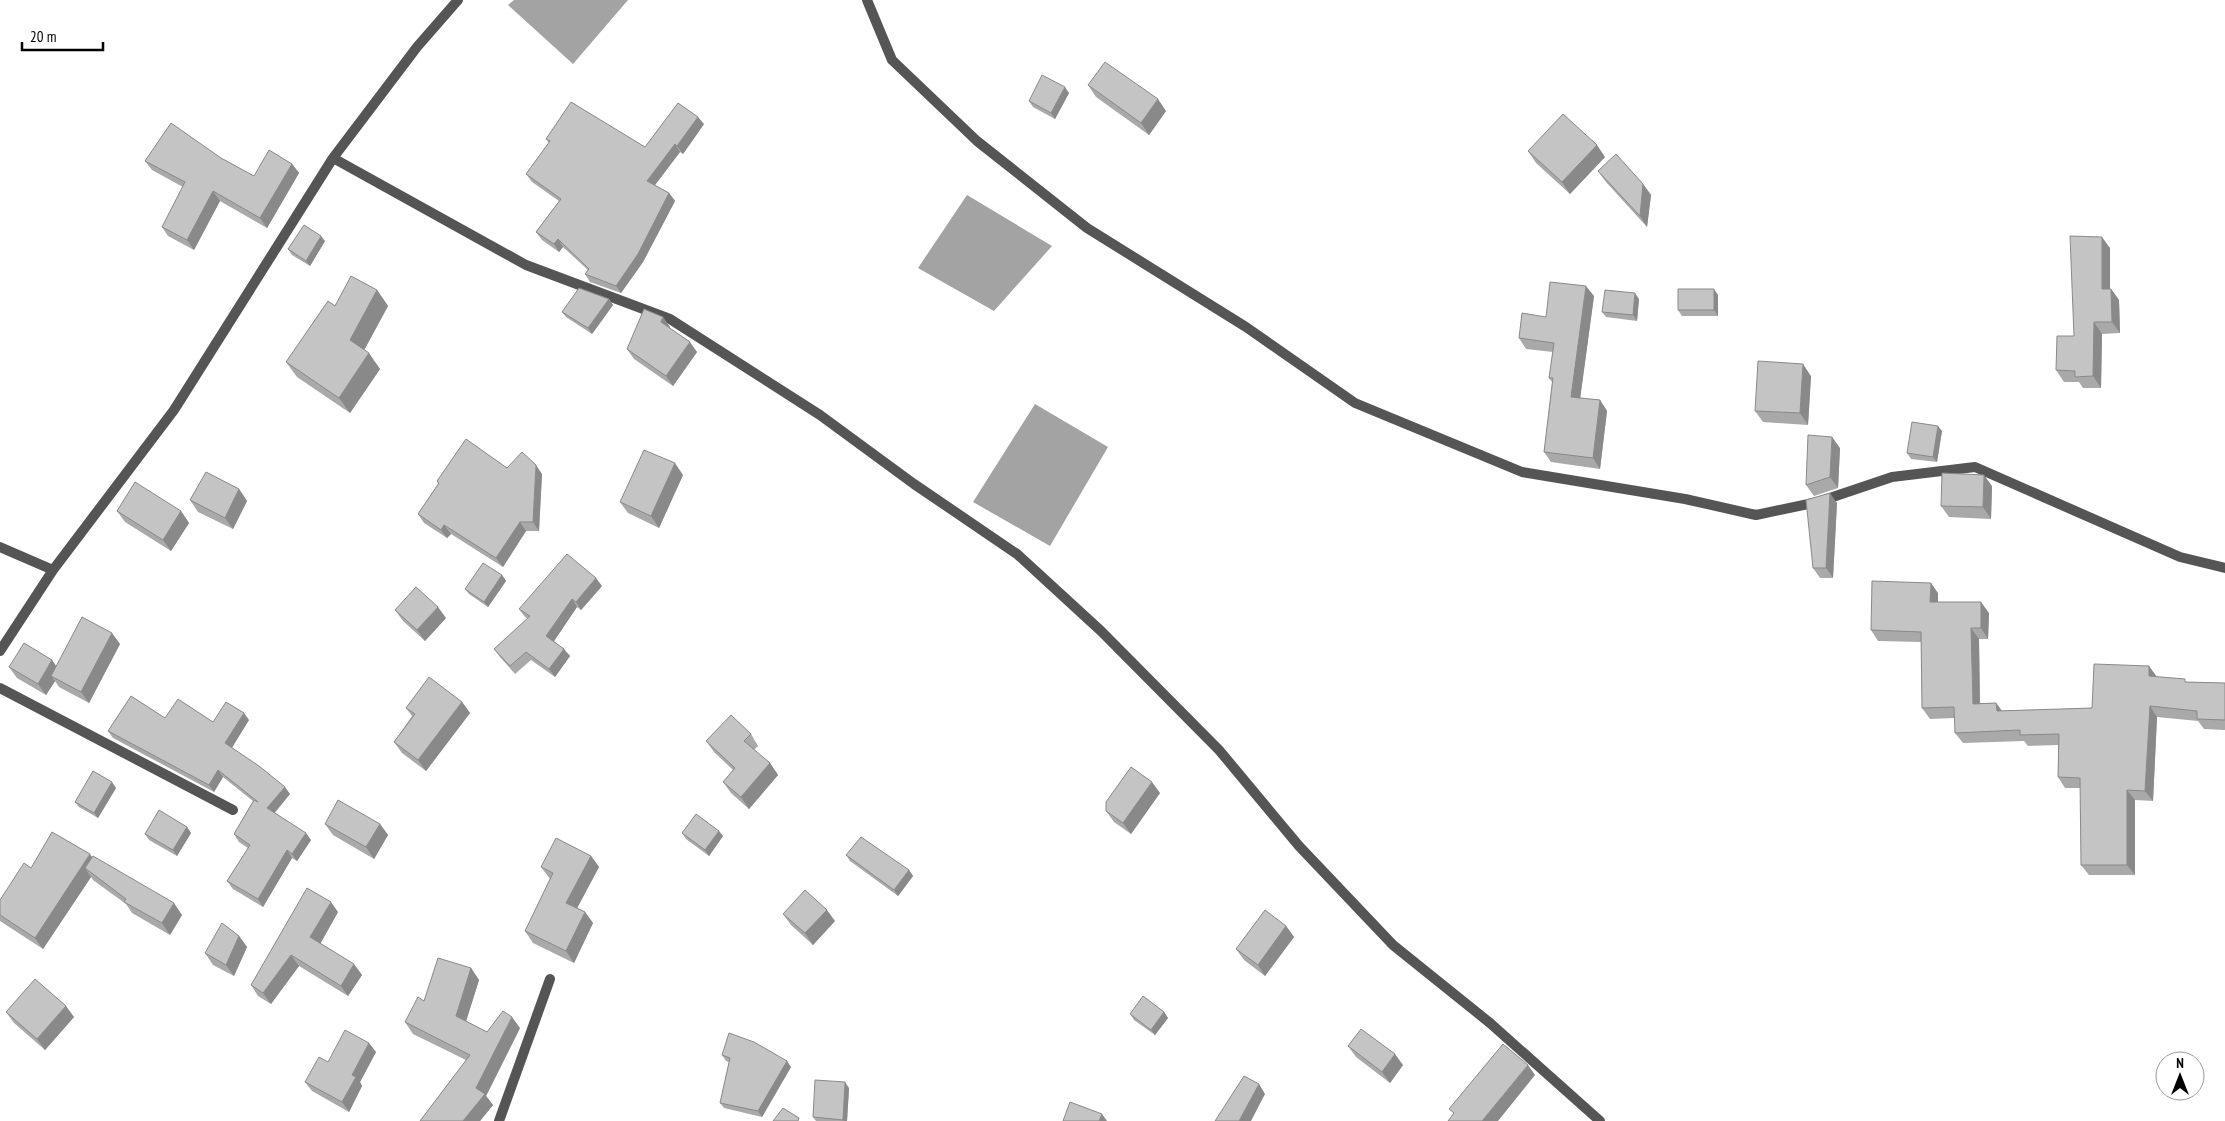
<svg xmlns="http://www.w3.org/2000/svg" width="2225" height="1121" viewBox="0 0 2225 1121" font-family="'PT Sans Narrow',sans-serif">
	<rect width="100%" height="100%" fill="#fff"/>
	<path fill="#a3a3a3" d="M514 0H628L573 64 508 5Z
		M967 195 1052 246 994 311 918 268Z
		M1035 404 1108 447 1050 546 973 502Z"/>
	<g fill="none" stroke-linecap="round" stroke-linejoin="round">
		<path stroke="#555" stroke-width="10" d="M867 0 892 60 977 141 1087 228 1246 327 1355 403 1522 472 1685 499 1756 515 1818 502 1892 477 1975 467 2180 557 2225 568
			M333 158 526 265 670 319 820 415 914 484 1017 554 1101 631 1219 750 1299 846 1393 945 1490 1023 1600 1121
			M0 547 53 570
			M0 651 53 570 174 410 333 158 417 47 458 0
			M0 688 233 810
			M499 1121 550 979"/>
	</g>
	<path fill="#a9a9a9" d="M1088 85 1166 111 1149 135 1096 97Z
		M1069 93 1055 119 1033 107 1029 101Z
		M704 124 683 154 680 152 655 185 669 193 675 201 643 262 621 293 590 282 585 274 588 270 563 247 559 252 542 240 536 232 559 201 532 182 526 174 549 143 546 139 645 147Z
		M1528 151 1605 157 1570 194 1536 163Z
		M221 158 254 176 292 164 299 173 267 228 220 201 194 250 168 236 162 227 183 187 152 170 145 161Z
		M1598 171 1643 184 1651 195 1647 227 1606 182Z
		M325 241 310 266 292 255 288 249Z
		M2110 248V289H2111L2119 300 2120 333 2102 334 2101 388H2083L2079 382H2064L2056 370 2074 336Z
		M377 290 388 306 364 350 380 369 350 413 297 377 286 362 335 306Z
		M1718 295V316H1682L1678 310Z
		M1594 296 1580 398 1600 400 1607 411 1600 469 1551 462 1544 452 1552 382 1549 378 1553 352 1526 349 1519 338 1546 317Z
		M609 299 613 305 592 334 566 317 562 312Z
		M1639 299 1637 321 1606 317 1602 312Z
		M663 317 670 328 697 352 673 386 634 359 627 349Z
		M1811 376 1808 425 1763 422 1755 411Z
		M1942 431 1937 462 1911 459 1907 453Z
		M1840 448 1838 488 1814 496 1806 485Z
		M542 474 539 531H526L503 567 451 534 447 538 424 523 418 514 438 484 437 481Z
		M683 475 659 528 628 513 620 502Z
		M1992 486 1991 519 1949 517 1941 506Z
		M239 489 247 501 233 529 198 512 190 500Z
		M1837 503 1833 578H1820L1813 568Z
		M117 511H181L189 523 171 551 125 522Z
		M502 575 506 581 488 607 469 594 465 589Z
		M602 586 581 610 577 607 554 641 570 656 555 677 531 660 515 674 500 657 494 649 528 619 525 617 519 609Z
		M1938 593V602L1989 613 1988 639H1979L1980 703H1996L2002 711 2092 708 2157 677 2187 682 2225 683V730L2204 729 2198 721 2157 717 2153 801 2135 800V875H2089L2081 865V788H2065L2058 777V745L2028 746 2024 741 1963 743 1955 733V718L1930 719 1922 708 1921 642 1878 641 1871 630Z
		M395 610 446 618 425 641 403 621Z
		M120 644 89 703 59 687 55 681 46 695 17 678 9 667 52 660 56 666Z
		M462 702 470 713 426 771 402 753 394 742 412 716 406 708Z
		M165 718 213 722 249 720 231 748 290 794 275 813 311 840 297 861 292 858 263 907 233 889 227 881 248 848 239 842 234 834 253 801 223 777 214 792 113 738 108 731Z
		M751 734 758 746 754 750 770 763 778 775 749 809 731 793 723 782 733 770 714 752 706 741Z
		M116 788 98 818 79 807 75 802Z
		M1160 793 1131 834 1114 822 1106 811Z
		M325 824H380L388 835 374 859 333 835Z
		M187 827 191 833 177 856 149 840 145 834Z
		M682 833 723 836 709 856 686 839Z
		M846 855 909 870 913 876 898 896 850 861Z
		M591 856 599 867 577 908 585 912 593 923 574 963 533 943 525 931 550 879 541 867Z
		M92 857 182 915 170 935 132 913 126 904 93 880 91 877 43 949 0 921V900L31 868Z
		M338 912 320 943 362 975 348 996 299 966 271 1004 258 996 251 985Z
		M783 914 835 921 813 945 791 925Z
		M1286 926 1294 937 1265 976 1244 960 1236 949Z
		M239 936 247 947 234 976 213 965 205 953Z
		M471 968 479 980 466 1021 487 1032 520 1028 486 1096 493 1105 480 1121H420L466 1060 413 1034 405 1022 424 1001Z
		M6 1012 74 1017 45 1050 14 1023Z
		M1164 1012 1168 1018 1155 1035 1134 1020 1130 1014Z
		M1348 1046 1403 1065 1390 1083 1356 1057Z
		M376 1052 360 1082 362 1086 349 1112 312 1091 305 1082 328 1062Z
		M722 1055 791 1067 762 1117 724 1108 720 1103 729 1062 726 1061Z
		M849 1088 847 1121H816L813 1117Z"/>
	<path fill="#898989" d="M1065 87 1069 93 1055 119 1051 113Z
		M1158 99 1166 111 1149 135 1141 123Z
		M698 117 704 124 683 154 677 146Z
		M675 144 680 152 652 189 647 181Z
		M1597 145 1605 157 1570 194 1562 182Z
		M292 164 299 173 267 228 260 218Z
		M1643 184 1651 195 1647 227 1640 216Z
		M213 191 220 201 194 250 187 240Z
		M669 193 675 201 643 262 621 293 616 286Z
		M321 236 325 241 310 266 306 261Z
		M2102 237 2110 248V300L2102 289Z
		M558 239 563 247 559 252 554 244Z
		M1586 286 1594 296 1579 407 1571 397Z
		M1714 289 1718 295V316L1714 310Z
		M2111 289 2119 300 2120 333 2112 322Z
		M377 290 388 306 361 356 350 340Z
		M1635 293 1639 299 1637 321 1633 315Z
		M609 299 613 305 592 334 588 328Z
		M663 317 670 327 668 332 661 322Z
		M2094 322 2102 334 2101 388 2093 376Z
		M690 342 697 352 673 386 666 376Z
		M369 353 380 369 350 413 339 398Z
		M1803 364 1811 376 1808 425 1800 413Z
		M1600 400 1607 411 1600 469 1593 458Z
		M1938 426 1942 431 1937 462 1933 457Z
		M1832 437 1840 448 1838 488 1830 477Z
		M675 463 683 475 659 528 651 516Z
		M536 465 542 474 539 531 533 522Z
		M1984 475 1992 486 1991 519 1983 507Z
		M239 489 247 501 233 529 225 518Z
		M1830 493 1837 503 1833 578 1826 568Z
		M181 511 189 523 171 551 163 540Z
		M520 522 526 531 503 567 496 558Z
		M444 525 451 534 447 538 441 530Z
		M502 575 506 581 488 607 484 602Z
		M596 578 602 586 581 610 576 602Z
		M1931 583 1938 593V612L1930 602Z
		M572 599 577 607 552 644 546 636Z
		M1981 602 1989 613 1988 639 1981 628Z
		M438 607 446 618 425 641 417 630Z
		M1971 628 1979 639 1980 714 1973 704Z
		M112 633 120 644 89 703 81 692Z
		M564 649 570 656 555 677 549 669Z
		M52 660 60 672 51 676 55 681 46 695 38 684Z
		M2149 666 2157 677 2149 676Z
		M462 702 470 713 426 771 418 760Z
		M1996 703 2004 714 1997 711Z
		M2150 706 2157 717 2153 801 2145 791Z
		M244 713 249 720 230 751 225 743Z
		M770 763 778 775 749 809 741 797Z
		M218 770 223 777 214 792 209 785Z
		M112 782 116 788 98 818 94 813Z
		M1152 782 1160 793 1131 834 1123 823Z
		M285 787 290 794 272 815 267 808Z
		M2127 790 2135 800V875L2127 865Z
		M380 824 388 835 374 859 366 847Z
		M187 827 191 833 177 856 173 850Z
		M719 831 723 836 709 856 705 850Z
		M306 833 311 840 297 861 292 854Z
		M287 850 292 858 263 907 258 899Z
		M90 854 98 866 85 868 91 877 43 949 35 938Z
		M591 856 599 867 574 914 566 903Z
		M909 870 913 876 898 896 894 890Z
		M331 902 338 912 318 948 310 937Z
		M174 903 182 915 170 935 162 923Z
		M827 910 835 921 813 945 805 933Z
		M585 912 593 923 574 963 566 951Z
		M1286 926 1294 937 1265 976 1258 965Z
		M239 936 247 947 234 976 226 965Z
		M291 955 299 966 271 1004 263 993Z
		M354 964 362 975 348 996 341 986Z
		M471 968 479 980 464 1028 456 1016Z
		M66 1006 74 1017 45 1050 37 1039Z
		M1164 1012 1168 1018 1155 1035 1151 1030Z
		M512 1017 520 1028 486 1096 493 1105 480 1121H463L476 1088Z
		M369 1043 376 1052 360 1082 362 1086 349 1112 342 1102 352 1075Z
		M1395 1054 1403 1065 1390 1083 1382 1072Z
		M787 1061 791 1067 762 1117 758 1111Z
		M1528 1065 1535 1075 1498 1121H1482Z
		M845 1082 849 1088 847 1121H844L843 1120Z
		M1259 1084 1265 1094 1251 1121H1239Z
		M1102 1114 1107 1121H1099Z"/>
	<path fill="#c4c4c4" stroke="#898989" d="M1105 62 1158 99 1141 123 1088 85Z
		M1042 75 1065 87 1051 113 1029 101Z
		M571 102 645 147 678 103 698 117 677 146 675 144 647 181 669 193 638 254 616 286 585 274 589 269 558 239 554 244 536 232 561 199 526 174 550 141 546 139Z
		M1563 114 1597 145 1562 182 1528 151Z
		M171 123 221 158 254 176 269 150 292 164 260 218 213 191 187 240 162 227 185 182 145 161Z
		M1616 154 1643 184 1640 216 1598 171Z
		M304 225 321 236 306 261 288 249Z
		M2070 236 2102 237V289H2111L2112 322H2094L2093 376 2075 377V371L2056 370 2057 336H2074Z
		M351 276 377 290 350 340 369 353 339 398 286 362 328 301 335 306Z
		M1550 282 1586 286 1571 397 1600 400 1593 458 1544 452 1553 378H1549L1554 343 1519 338 1522 313 1546 317Z
		M579 288 609 299 588 328 562 312Z
		M1678 289H1714V310H1678Z
		M1605 290 1635 293 1633 315 1602 312Z
		M644 309 663 317 661 322 690 342 666 376 627 349Z
		M1758 361 1803 364 1800 413 1755 411Z
		M1912 422 1938 426 1933 457 1907 453Z
		M1808 435 1832 437 1830 477 1806 485Z
		M466 439 507 468 522 452 536 465 533 522H520L496 558 444 525 441 530 418 514 439 483 437 481Z
		M644 450 675 463 651 516 620 502Z
		M206 472 239 489 225 518 190 500Z
		M1942 473 1984 475 1983 507 1941 506Z
		M135 482 181 511 163 540 117 511Z
		M1830 493 1826 568H1813L1806 500Z
		M567 554 596 578 576 602 572 599 546 636 564 649 549 669 526 652 510 666 494 649 530 616 519 609Z
		M483 563 502 575 484 602 465 589Z
		M1872 581 1931 583 1930 602H1981V628H1971L1973 704 1996 703 1997 711 2092 708 2094 664 2149 666V676L2185 679V682L2225 683V720L2197 719V711L2150 706 2145 791 2127 790V865H2081L2080 778 2058 777 2059 734 2020 735V730L1955 733 1954 707 1922 708 1921 632 1871 630Z
		M416 587 438 607 417 630 395 610Z
		M82 617 112 633 81 692 51 676Z
		M24 643 52 660 38 684 9 667Z
		M429 677 462 702 418 760 394 742 415 714 406 708Z
		M131 696 165 718 178 699 213 722 226 702 244 713 225 743 259 766 285 787 267 808 306 833 292 854 287 850 258 899 227 881 250 845 234 834 254 800 258 802 218 770 209 785 108 731Z
		M731 715 751 734 744 741 770 763 741 797 723 782 735 768 706 741Z
		M1131 767 1152 782 1123 823 1106 811V802Z
		M93 771 112 782 94 813 75 802Z
		M338 800 380 824 366 847 325 824Z
		M159 810 187 827 173 850 145 834Z
		M696 814 719 831 705 850 682 833Z
		M52 832 90 854 35 938 0 915V900L24 863 31 868Z
		M861 837 909 870 894 890 846 855Z
		M556 838 591 856 566 903 585 912 566 951 525 931 553 873 541 867Z
		M93 856 174 903 162 923 124 902 126 899 85 868Z
		M307 888 331 902 310 937 354 964 341 986 291 955 263 993 251 985Z
		M805 890 827 910 805 933 783 914Z
		M1265 910 1286 926 1258 965 1236 949Z
		M222 923 239 936 226 965 205 953Z
		M438 958 471 968 456 1016 487 1032 503 1011 512 1017 476 1088 485 1094 463 1121H420L470 1055 405 1022 418 997 424 1001Z
		M35 979 66 1006 37 1039 6 1012Z
		M1143 996 1164 1012 1151 1030 1130 1014Z
		M1361 1029 1395 1054 1382 1072 1348 1046Z
		M345 1030 369 1043 352 1075 356 1077 342 1102 305 1082 319 1057 328 1062Z
		M729 1033 754 1042 787 1061 758 1111 720 1103 730 1058 722 1055Z
		M1503 1044 1528 1065 1482 1121H1448L1454 1113 1449 1109Z
		M1244 1076 1259 1084 1239 1121H1215Z
		M815 1080 845 1082 843 1120 813 1117Z
		M1070 1102 1102 1114 1099 1121H1063Z
		M783 1108 799 1118 798 1121H773Z"/>
	<g transform="translate(2180 1076)"><circle r="24" fill="#ffffff" stroke="#999999"/>
	<path d="M0-4L9 19L0 12L-9 19Z" fill="#000000"/>
	<text y="-8" font-size="14" font-weight="bold" text-anchor="middle" fill="#000000">N</text>
	</g>
	<path d="M22 42v8h81v-8" fill="none" stroke="#000000" stroke-width="2.5"/>
	<text x="30" y="42" font-size="15" fill="#000000" stroke="#ffffff" stroke-width="4" paint-order="stroke">20 m</text>
</svg>
